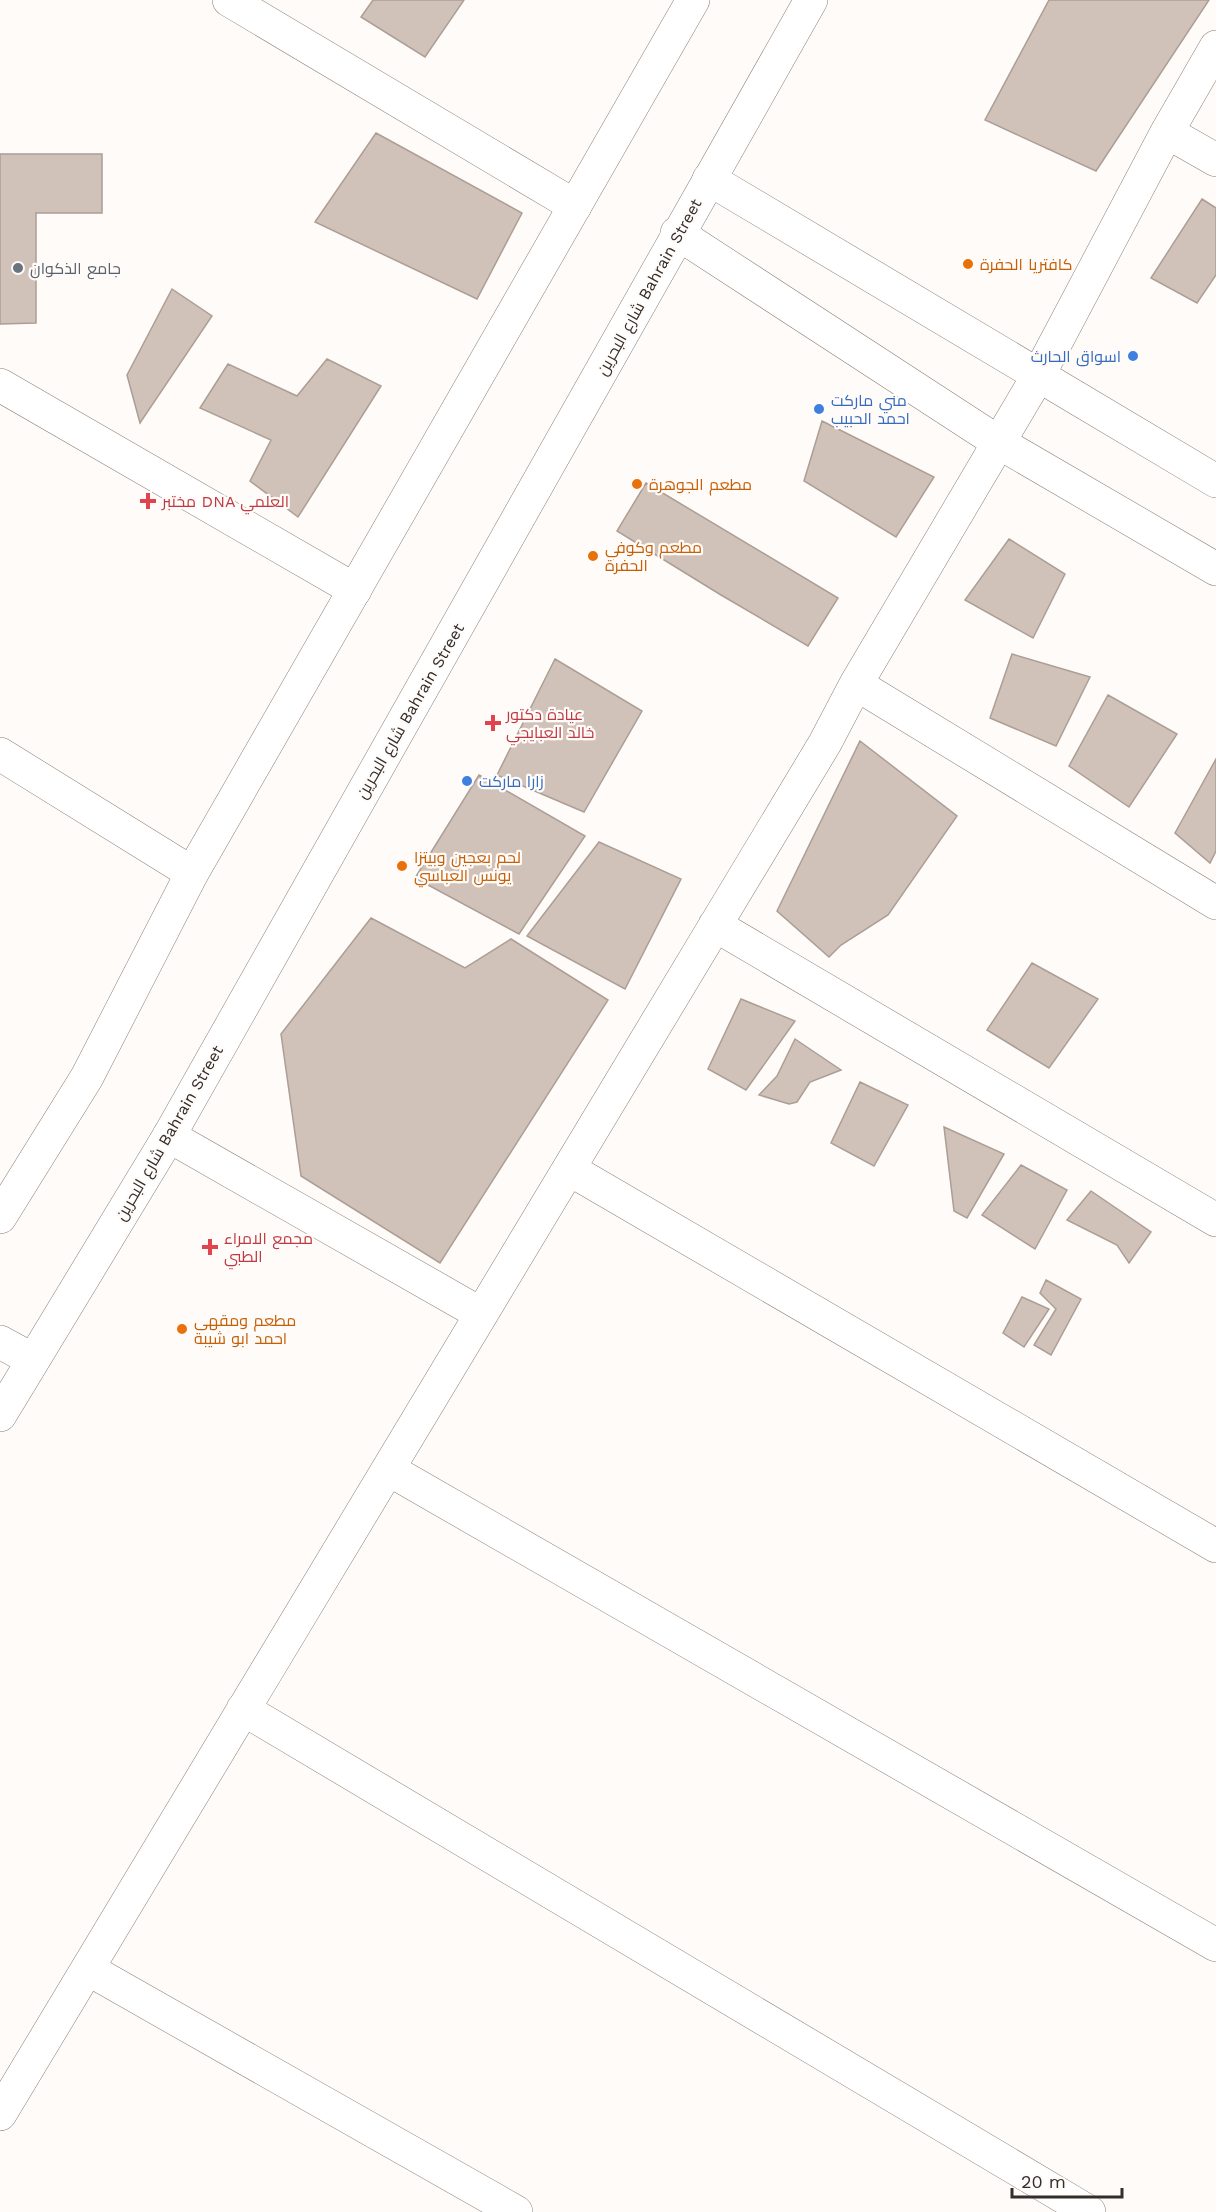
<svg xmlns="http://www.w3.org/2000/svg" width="1216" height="2212" viewBox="0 0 1216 2212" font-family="'Work Sans',Cairo,sans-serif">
	<rect width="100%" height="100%" fill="#fefbf9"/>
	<path fill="#d0c2b9" stroke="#ac9e95" stroke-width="1.5" d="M373 0H464L425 57 361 17Z
		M1049 0H1209L1096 171 985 120Z
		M376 133 522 213 477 299 315 222Z
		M0 154H102V213H36V323L0 324Z
		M1202 199 1216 208V275L1197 303 1151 278Z
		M172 289 212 316 140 423 127 375Z
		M327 359 381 386 298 517 250 481 271 440 200 408 228 364 297 396Z
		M822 421 934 477 896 537 804 481Z
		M646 483 838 598 808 646 721 595 617 531Z
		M1009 539 1065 574 1033 638 965 600Z
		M1012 654 1090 677 1056 746 990 718Z
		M555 659 642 711 584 812 497 775Z
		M1108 695 1177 734 1129 807 1069 766Z
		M860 741 957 816 888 915 841 945 829 957 777 911Z
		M1216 759V851L1210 863 1175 833Z
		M479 775 585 836 519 934 415 878Z
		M599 842 681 879 625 989 527 936Z
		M371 918 465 968 511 939 608 1000 440 1263 301 1176 281 1034Z
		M1032 963 1098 999 1049 1068 987 1030Z
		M741 999 795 1021 746 1090 708 1069Z
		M795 1039 841 1070 810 1082 797 1102 789 1104 759 1095 777 1076Z
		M860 1082 908 1105 874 1166 831 1143Z
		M944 1127 1004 1154 967 1218 954 1211Z
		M1021 1165 1067 1190 1035 1249 982 1215Z
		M1091 1191 1151 1232 1129 1263 1117 1245 1067 1220Z
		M1046 1280 1081 1299 1051 1355 1034 1345 1056 1309 1040 1293Z
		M1022 1297 1049 1309 1024 1347 1003 1333Z"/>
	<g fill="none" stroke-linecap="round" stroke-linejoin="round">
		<defs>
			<path id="minor" d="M229 0 575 206
				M1167 132 1216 160
				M0 385 355 590
				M856 684 1216 903
				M0 754 192 873
				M715 925 1216 1220
				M169 1136 481 1314
				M569 1169 1216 1546
				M388 1469 1216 1945
				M243 1709 1089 2212
				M88 1969 516 2212
				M0 2114 825 743 856 684 1038 376 1167 132 1216 47"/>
			<path id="tertiary" d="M709 179 1216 481
				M677 233 998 442 1216 569"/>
			<path id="secondary" d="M0 1217 87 1077 192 873 693 0
				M0 1342 33 1360
				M0 1415 169 1136 811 0"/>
		</defs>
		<use href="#minor" stroke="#8e8178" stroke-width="34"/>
		<use href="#tertiary" stroke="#8e8178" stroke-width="34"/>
		<use href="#secondary" stroke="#8e8178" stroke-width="34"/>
		<use href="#minor" stroke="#fff" stroke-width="33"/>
		<use href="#tertiary" stroke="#fff" stroke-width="33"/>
		<use href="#secondary" stroke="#fff" stroke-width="33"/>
	</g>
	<g fill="#e8710a" stroke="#fefbf9" stroke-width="2">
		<circle cx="968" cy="264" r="6"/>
		<circle cx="637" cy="484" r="6"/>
		<circle cx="593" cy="556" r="6"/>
		<circle cx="402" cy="866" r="6"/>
		<circle cx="182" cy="1329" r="6"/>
	</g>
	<circle fill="#6b7280" stroke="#fefbf9" stroke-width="2" cx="18" cy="268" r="6"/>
	<g fill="#3f7fe0" stroke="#fefbf9" stroke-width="2">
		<circle cx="1133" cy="356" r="6"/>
		<circle cx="819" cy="409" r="6"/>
		<circle cx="467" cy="781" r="6"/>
	</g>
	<g fill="#e0444e" stroke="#fefbf9" stroke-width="2">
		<path d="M145 492h6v6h6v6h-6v6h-6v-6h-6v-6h6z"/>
		<path d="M490 714h6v6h6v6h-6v6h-6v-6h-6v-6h6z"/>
		<path d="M207 1238h6v6h6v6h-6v6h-6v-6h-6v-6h6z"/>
	</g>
	<g text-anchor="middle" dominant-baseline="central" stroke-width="4.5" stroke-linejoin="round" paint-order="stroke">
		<g font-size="16" fill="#c56008" stroke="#fefbf9" text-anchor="start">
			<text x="980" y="264">كافتريا الحفرة</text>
			<text x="649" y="484">مطعم الجوهرة</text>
			<text x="605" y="547">مطعم وكوفي<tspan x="605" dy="18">الحفرة</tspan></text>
			<text x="414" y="857">لحم بعجين وبيتزا<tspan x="414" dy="18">يونس العباسي</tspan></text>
			<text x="194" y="1320">مطعم ومقهى<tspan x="194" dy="18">احمد ابو شيبة</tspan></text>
		</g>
		<g font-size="16" fill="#5b616d" stroke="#fefbf9" text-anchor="start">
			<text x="30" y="268">جامع الذكوان</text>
		</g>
		<g font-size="16" fill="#342e2b" stroke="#fefbf9">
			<text transform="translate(649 287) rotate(-61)">شارع البحرين Bahrain Street</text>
			<text transform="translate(410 711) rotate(-60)">شارع البحرين Bahrain Street</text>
			<text transform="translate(169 1133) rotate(-60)">شارع البحرين Bahrain Street</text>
		</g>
		<g font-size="16" fill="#366cbe" stroke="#fefbf9" text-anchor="start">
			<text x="1121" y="356" text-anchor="end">اسواق الحارث</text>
			<text x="831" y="400">مني ماركت<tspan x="831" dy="18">احمد الحبيب</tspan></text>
			<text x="479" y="781">زارا ماركت</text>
		</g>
		<g font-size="16" fill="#be3a42" stroke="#fefbf9" text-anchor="start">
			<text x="162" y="501">مختبر DNA العلمي</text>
			<text x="506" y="714">عيادة دكتور<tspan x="506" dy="18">خالد العبايجي</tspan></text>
			<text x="224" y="1238">مجمع الامراء<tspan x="224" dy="18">الطبي</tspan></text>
		</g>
	</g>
	<path d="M1012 2188v9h110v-9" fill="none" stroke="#342e2b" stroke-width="3"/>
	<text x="1021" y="2188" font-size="18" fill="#342e2b" stroke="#fefbf9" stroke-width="4.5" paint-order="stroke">20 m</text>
</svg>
